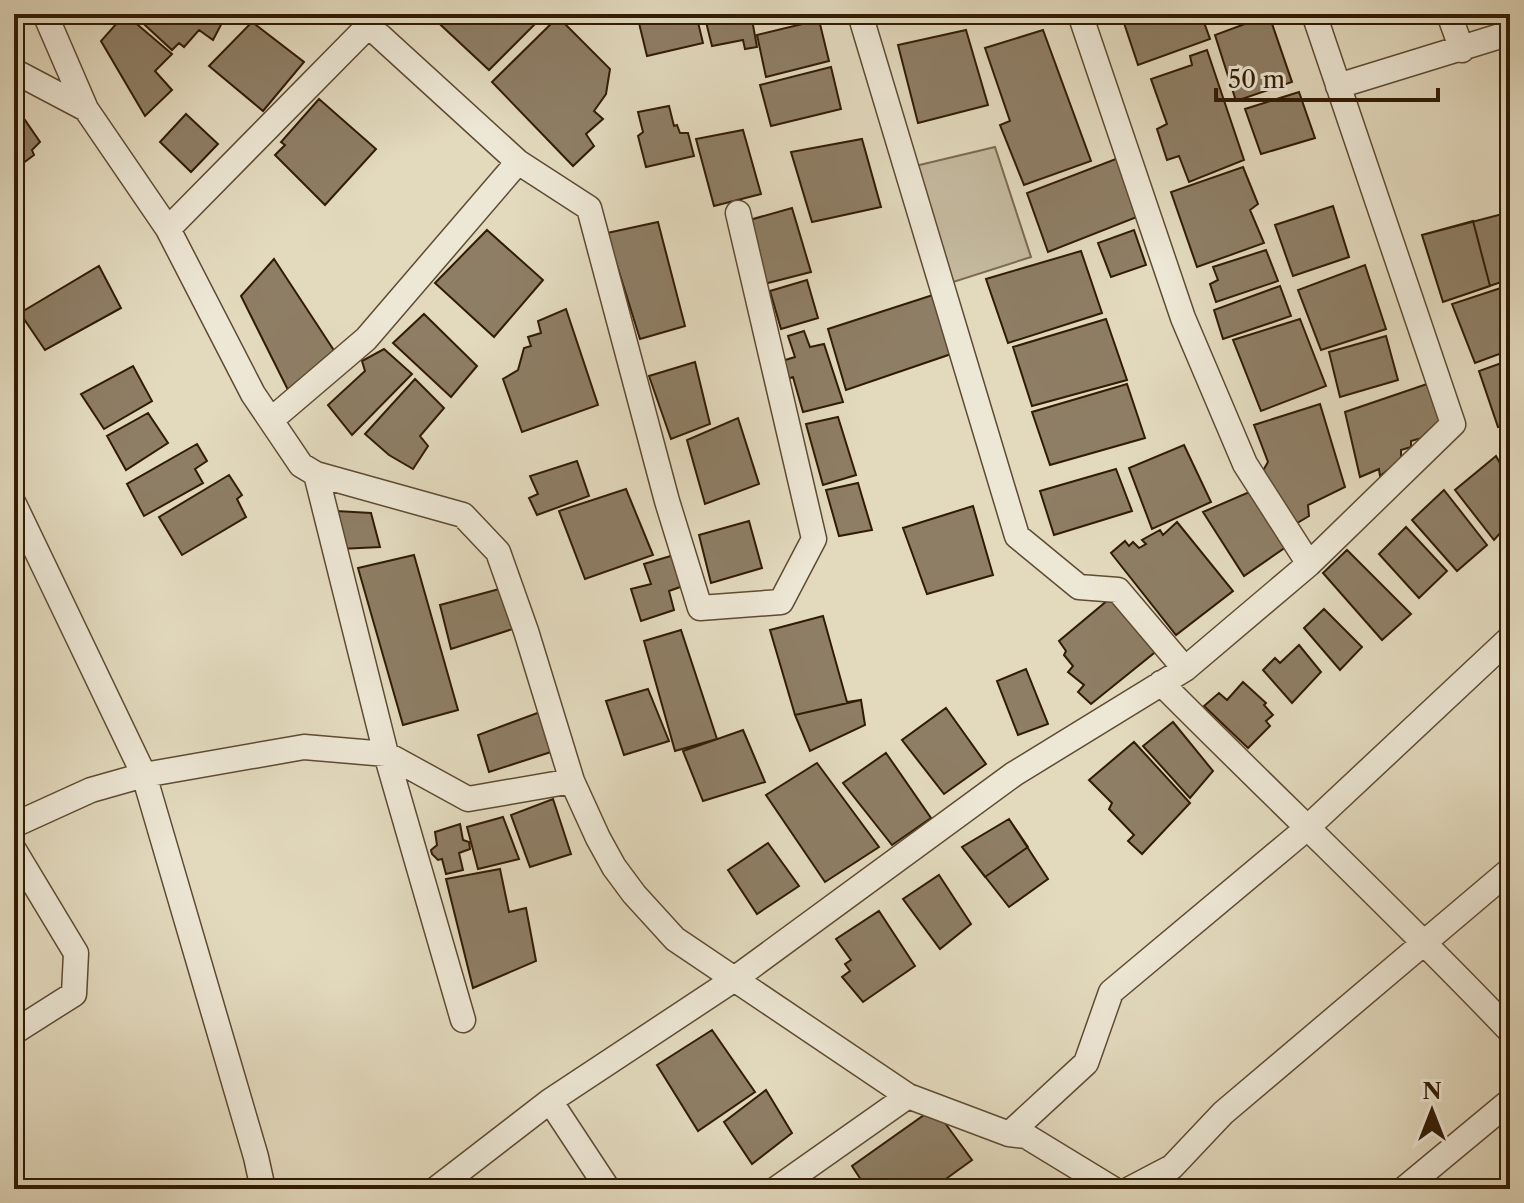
<svg xmlns="http://www.w3.org/2000/svg" width="1524" height="1203" viewBox="0 0 1524 1203" font-family="'Libre Caslon Text',serif">
	<rect width="100%" height="100%" fill="#e3dabe"/>
	<filter id="stains"><feTurbulence type="fractalNoise" baseFrequency=".0025" numOctaves="4"/><feColorMatrix values="0 0 0 0 .2 0 0 0 0 .09 0 0 0 0 .02 0 0 0 .5 -.17"/></filter>
	<radialGradient id="worn" r=".72"><stop offset=".6" stop-color="#630" stop-opacity="0"/><stop offset="1" stop-color="#630" stop-opacity=".3"/></radialGradient>
	<path fill="#c5ba9f" stroke="#7b6a52" stroke-width="2" d="M995 147 1031 257 947 284 911 167Z"/>
	<path fill="#8e7e65" stroke="#311b05" stroke-width="2" d="M125 14 172 54 155 71 172 90 145 116 101 41Z
		M219 14 224 19 213 40 199 30 184 47 179 43 172 50 134 15Z
		M429 14H541L543 16 489 70Z
		M643 14H696L703 43 647 56 639 23 644 22Z
		M704 14H751L757 47 745 49 743 40 712 46Z
		M1121 14H1201L1210 39 1138 65Z
		M1269 15 1292 82 1236 101 1215 35Z
		M558 17 610 69 606 94 594 111 603 119 586 134 594 146 573 166 492 82Z
		M819 20 829 61 766 77 757 35Z
		M252 22 304 62 263 111 209 66Z
		M966 30 988 105 918 123 898 45Z
		M1043 30 1091 161 1024 185 1000 125 1010 121 985 48Z
		M1207 50 1244 160 1189 182 1179 156 1167 160 1157 129 1167 124 1151 79 1192 65 1190 56Z
		M831 67 841 109 771 126 760 85Z
		M1299 92 1315 138 1261 154 1245 109Z
		M319 99 376 149 325 205 275 155 285 145 281 142Z
		M14 104 40 142 32 150 34 155 14 170Z
		M669 106 674 126 677 125 680 133H688L694 156 646 167 638 136 643 132 638 112Z
		M186 114 218 144 191 172 160 142Z
		M743 130 761 194 714 206 696 139Z
		M862 139 881 207 812 222 791 152Z
		M1121 157 1142 215 1048 252 1027 193Z
		M1243 167 1258 204 1250 210 1264 243 1197 267 1171 192Z
		M1333 206 1349 257 1293 276 1275 225Z
		M792 208 811 272 764 284 746 221Z
		M1510 212V279L1443 302 1422 235Z
		M1473 221 1490 286 1443 302 1422 235Z
		M658 222 685 326 640 339 607 233Z
		M487 230 543 280 494 337 435 283Z
		M1134 230 1146 265 1111 277 1098 243Z
		M1266 250 1278 281 1216 302 1210 284 1218 280 1213 267Z
		M1081 251 1102 313 1008 343 986 279Z
		M274 259 337 355 290 394 241 296Z
		M1365 265 1386 329 1321 350 1298 290Z
		M99 266 121 308 45 350 20 313Z
		M807 280 818 318 781 329 770 291Z
		M1510 285V350L1475 363 1452 304Z
		M1280 286 1291 316 1223 339 1214 310Z
		M939 293 957 352 846 390 828 329Z
		M566 309 598 405 522 432 503 379 518 370 524 348 531 346 528 337 541 333 538 321Z
		M424 314 477 366 451 397 393 343Z
		M1106 319 1127 380 1032 406 1013 347Z
		M1300 319 1326 386 1261 411 1233 340Z
		M804 331 810 347 824 344 843 402 803 412 793 377 787 379 782 361 795 357 788 336Z
		M1386 336 1398 380 1340 397 1329 352Z
		M384 349 412 374 352 435 328 405 365 371 362 361Z
		M1510 360V424L1498 427 1479 371Z
		M695 362 710 424 671 439 649 376Z
		M133 366 152 401 104 429 81 394Z
		M415 379 444 408 420 436 428 446 413 469 389 455 365 434Z
		M1127 384 1145 438 1050 465 1032 412Z
		M1427 384 1445 421 1436 434 1411 441V447L1401 450V460L1380 476 1379 469 1360 477 1345 412Z
		M1320 404 1345 487 1308 505 1309 516 1294 525 1261 474 1268 462 1254 425Z
		M148 413 168 443 126 470 107 436Z
		M838 417 856 475 823 485 806 424Z
		M738 418 759 484 705 504 687 440Z
		M197 444 207 461 195 469 203 483 144 516 127 484Z
		M1184 445 1211 502 1152 529 1129 468Z
		M1496 456 1510 481V492L1504 497 1510 504V522L1494 540 1455 490Z
		M577 461 589 496 537 515 529 498 538 494 530 476Z
		M1116 469 1132 511 1054 535 1040 491Z
		M229 475 242 495 237 499 246 517 182 555 159 517Z
		M858 483 872 530 839 536 826 490Z
		M626 489 653 555 585 579 559 511Z
		M1254 490 1286 547 1244 576 1203 512Z
		M1444 490 1487 545 1457 571 1412 520Z
		M973 506 993 575 927 594 903 528Z
		M336 511 371 513 380 547 340 549Z
		M749 521 762 568 711 583 699 535Z
		M1177 522 1233 591 1176 635 1111 553 1125 541 1129 546 1133 542 1139 548 1146 544 1142 540 1160 530 1163 535Z
		M1406 527 1447 571 1419 598 1379 554Z
		M1347 550 1411 614 1382 640 1323 573Z
		M414 555 458 710 403 725 358 568Z
		M674 555 683 586 669 591 674 610 641 621 631 589 651 584 644 564Z
		M503 588 519 627 451 649 440 605Z
		M1114 595 1159 649 1091 704 1078 692 1084 685 1068 672 1073 666 1064 655 1066 651 1059 641Z
		M1324 609 1362 647 1340 670 1304 628Z
		M823 616 847 702 861 700 865 725 810 751 795 715 770 630Z
		M681 630 717 739 675 751 644 641Z
		M1299 645 1321 672 1292 703 1263 670 1275 658 1280 663Z
		M1026 669 1048 724 1018 735 997 681Z
		M1243 682 1266 703 1264 705 1273 715 1266 721 1270 726 1248 748 1204 706 1219 693 1227 700Z
		M648 689 669 741 624 755 606 701Z
		M861 700 865 725 810 751 795 715Z
		M946 708 986 764 944 794 902 740Z
		M540 712 554 751 489 772 478 735Z
		M1173 722 1213 771 1190 798 1143 746Z
		M743 730 765 782 703 801 683 751Z
		M1134 742 1190 803 1142 854 1128 841 1134 835 1109 809 1112 803 1089 780Z
		M886 753 931 818 892 845 843 783Z
		M817 763 879 847 825 882 766 795Z
		M553 799 571 854 530 867 511 815Z
		M503 817 519 859 478 869 467 827Z
		M1009 819 1048 879 1009 907 962 847Z
		M1009 819 1028 847 985 877 962 847Z
		M460 824 463 840 469 842 470 849 459 853 463 870 446 874 442 859 438 860 432 854 431 850 437 845 435 832Z
		M768 843 799 886 757 914 728 870Z
		M500 869 509 912 526 908 536 961 473 988 446 879Z
		M939 875 971 924 940 949 903 899Z
		M879 911 915 966 863 1002 842 977 850 971 845 964 851 960 836 939Z
		M712 1030 755 1092 698 1131 657 1065Z
		M766 1090 792 1133 752 1164 724 1122Z
		M934 1108 972 1160 932 1189H867L852 1166Z"/>
	<g fill="none" stroke-linecap="round" stroke-linejoin="round">
		<defs>
			<path id="minor" d="M45 14 86 109
				M860 14 1017 536 1079 587 1118 590 1185 669
				M1080 14 1183 318 1245 464 1309 564
				M1449 14 1462 50
				M369 26 518 162 589 208 667 501 700 608 781 602 814 539 738 213
				M14 71 86 109 168 229 253 394 301 465 316 474 463 515 498 552 526 631 572 781 598 838 614 867 634 894 675 939 908 1096 1009 1134 1026 1136 1113 1189
				M1338 86 1510 33
				M168 229 378 16
				M271 420 366 339 518 162
				M316 474 386 754 463 1020
				M14 504 144 775 304 747 386 754 468 799 572 781
				M1161 683C1277 800 1397 912 1510 1031
				M14 825 91 790 144 775 256 1157 263 1189
				M14 850 76 953 74 994 14 1032
				M550 1101 608 1189
				M1009 1134 1086 1063 1111 992 1306 829 1510 638
				M436 1189 550 1101 733 980 1014 774 1185 669 1309 564 1453 424 1314 14
				M776 1189 908 1096
				M1130 1189 1172 1167 1223 1113 1510 870
				M1404 1189 1510 1101"/>
		</defs>
		<use href="#minor" stroke="#5e4b33" stroke-width="27"/>
		<use href="#minor" stroke="#ede7d5" stroke-width="24"/>
	</g>
	<rect width="1524" height="1203" fill="none" stroke="#e3dabe" stroke-width="48"/>
	<rect x="16" y="16" width="1492" height="1171" fill="none" stroke="#311b05" stroke-width="4"/>
	<rect x="24" y="24" width="1476" height="1155" fill="none" stroke="#311b05" stroke-width="2"/>
	<g transform="translate(1432 1111)" stroke="#ede7d5" stroke-width="6" paint-order="stroke">
	<path d="M0-6L14 30L0 20L-14 30Z" fill="#311b05"/>
	<text y="-12" font-size="22" font-weight="bold" text-anchor="middle" fill="#311b05">N</text>
	</g>
	<path d="M1216 88v12h222v-12" fill="none" stroke="#311b05" stroke-width="4"/>
	<text x="1228" y="88" font-size="24" fill="#311b05" stroke="#ede7d5" stroke-width="6" paint-order="stroke">50 m</text>
	<rect width="100%" height="100%" filter="url(#stains)"/>
	<rect width="100%" height="100%" fill="url(#worn)"/>
</svg>
